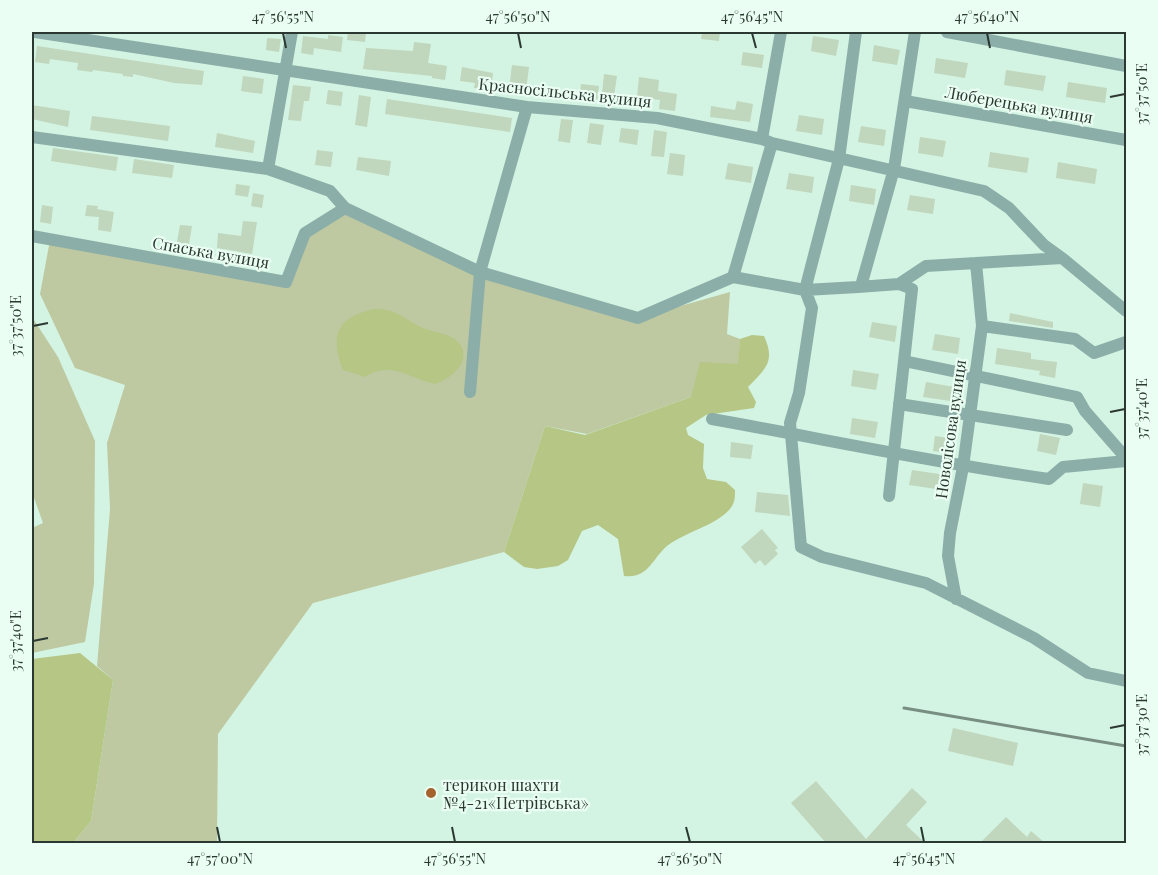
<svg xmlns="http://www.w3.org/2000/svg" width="1158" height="875" viewBox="0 0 1158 875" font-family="'Playfair Display',serif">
	<rect width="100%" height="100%" fill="#d3f4e2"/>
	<path fill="#bec9a2" d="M345 208 480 272 638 318 730 292 727 334 740 339 739 365 691 397 587 434 545 426 504 552 313 603 218 734 217 843H73L91 821 113 680 97 666 110 509 107 443 125 385 75 368 40 294 50 240 286 282 305 233Z
		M32 317 58 357 95 441 94 584 85 642 32 653V528L43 523 32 492Z"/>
	<path fill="#b5c685" d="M374 309C395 308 403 318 421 327 431 332 448 333 456 340 476 357 452 379 435 384 408 378 391 360 365 377L343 370C329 335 337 317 374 309Z
		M752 335 764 336C776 362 765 369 748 387L756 402 754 408 706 415 686 428 688 435 704 444 703 468 707 479 726 482 735 490C735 499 735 504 728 511 712 527 685 532 667 546 652 559 648 579 624 576L618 539 598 525 582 531 568 560 558 566 537 569 524 567 504 552 545 426 585 435 691 397 700 362 738 364 740 339Z
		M80 653 113 680 91 821 73 843H32V659Z"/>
	<path fill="#c0d6bd" d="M348 32H366L365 42 347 40Z
		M702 32H720L719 41 701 39Z
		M328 35 343 37 341 52 314 48 313 55 301 53 303 36 328 39Z
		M813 36 839 40 836 56 811 51Z
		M267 38 281 39 279 52 266 50Z
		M414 42 431 44 428 63 447 66 445 80 432 78V76L363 69 366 48 413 51Z
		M874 45 900 50 897 65 872 61Z
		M37 46 204 71 202 85 174 83 133 74V77L123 76V74L93 70 92 72 77 70 78 63 50 59 49 64 35 62Z
		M743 52 764 55 762 68 741 65Z
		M936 58 968 63 965 78 934 73Z
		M512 65 529 67 526 91 509 89Z
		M462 67 493 73 491 90 474 88 475 83 460 81Z
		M1006 70 1046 76 1043 91 1004 85Z
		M604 74 617 76 614 96 602 94Z
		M243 76 264 79 262 94 241 91Z
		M639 77 659 80 658 91 677 94 675 111 659 109 660 100 637 97Z
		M1068 82 1107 88 1105 103 1066 97Z
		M581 84 599 86 597 102 579 100Z
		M293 85 311 87 309 101H304L301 121 288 120Z
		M328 90 343 92 341 106 326 104Z
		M359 95 371 97 367 127 355 125Z
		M387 99 512 118 510 132 385 114Z
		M737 101 753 104 750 122 710 117 711 106 735 110Z
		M32 105 70 111 68 127 32 119Z
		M799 115 824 119 822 135 796 131Z
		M92 116 170 126 168 141 90 130Z
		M561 119 573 120 570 143 558 141Z
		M590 123 604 125 601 145 587 143Z
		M861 126 886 130 884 146 858 142Z
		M621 128 639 130 637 145 619 142Z
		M654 130 667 132 664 157 651 156Z
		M217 133 255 141 253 153 215 147Z
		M920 137 946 141 943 157 918 153Z
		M53 148 118 157 116 171 51 161Z
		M317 150 333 152 331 167 315 165Z
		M990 152 1029 158 1027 173 988 167Z
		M670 153 685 155 683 176 667 174Z
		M358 157 391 161 389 176 356 170Z
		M134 159 174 165 172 178 132 173Z
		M1058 162 1097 169 1095 184 1056 178Z
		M728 163 753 167 751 183 725 179Z
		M789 173 814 177 812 193 786 189Z
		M236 184 250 186 248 197 235 195Z
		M851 185 876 189 874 205 849 201Z
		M253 193 264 195 262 208 251 206Z
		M910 195 935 199 933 214 907 210Z
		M42 205 53 207 51 224 40 222Z
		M87 205 98 206 97 209 114 212 111 232 98 230 99 217 85 216Z
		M243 221 257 222 252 254 217 248 218 233 241 236Z
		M180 225 192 226 189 244 177 242Z
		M1010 313 1053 322V328L1009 321Z
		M872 322 897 326 895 342 869 337Z
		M935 334 960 338 958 354 932 350Z
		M997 348 1031 353V359L1057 362 1055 378 1039 375 1040 371 995 364Z
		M853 370 879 374 876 390 851 386Z
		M926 382 960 388 957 402 923 397Z
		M852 418 878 422 875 438 850 434Z
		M1040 434 1060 438 1056 455 1037 451Z
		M935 436 949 438 947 453 933 451Z
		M731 442 753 445 751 459 730 457Z
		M912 470 946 475 943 490 909 485Z
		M1083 483 1103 486 1100 507 1080 504Z
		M757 492 788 495 790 516 755 512Z
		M762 529 778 548 775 550 778 554 765 566 760 560 755 564 741 547Z
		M953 728 1018 743 1013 766 948 751Z
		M816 781 866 839 912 788 927 802 906 825 925 843H826L791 803Z
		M1006 817 1027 837 1031 831 1045 843H980Z"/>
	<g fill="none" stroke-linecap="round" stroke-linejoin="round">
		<path stroke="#8baea8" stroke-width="12" d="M35 32 527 107 657 118 762 139 772 143 984 191 1009 208 1044 245 1062 258
			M856 32 839 159 805 290 812 308 799 393 790 423 801 547 822 557 926 583 1034 638 1088 673 1126 681
			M947 32 1126 66
			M905 101 1126 140
			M32 137 268 169 330 191 345 208
			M762 139 781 32
			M268 169 292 32
			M32 236 286 282 305 233 345 208 480 272 638 318 733 277 805 290 858 287 899 284 926 266 1062 258 1126 311
			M733 277 772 143
			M861 286 894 169 915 32
			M982 326 1075 339 1094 353 1126 342
			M904 361 1077 397 1085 411 1126 458
			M470 392 480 272 527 107
			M899 404 1067 430
			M712 419C824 439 936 463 1049 479L1063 467 1126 461
			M889 496 912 289 899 284
			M956 599 948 556 950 533 963 467 982 326 976 263"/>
		<path stroke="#788e82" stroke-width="3" d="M904 708 1126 746"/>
	</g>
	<path fill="none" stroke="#2b3832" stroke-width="2" d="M283 33 286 48M518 33 521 48M752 33 756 48M987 33 990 48M1110 97 1125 94M33 326 48 323M1110 412 1125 409M33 641 48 638M1110 728 1125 725M217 827 220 842M452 827 455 842M686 827 690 842M921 827 924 842"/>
	<circle fill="#a5642e" stroke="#eafef3" stroke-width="2" cx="431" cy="793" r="6"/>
	<g text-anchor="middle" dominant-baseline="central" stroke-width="4.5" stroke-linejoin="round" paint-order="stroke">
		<g font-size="16" fill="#2b3832" stroke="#eafef3">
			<text transform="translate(565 92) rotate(6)">Красносільська вулиця</text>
			<text transform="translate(1019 104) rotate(10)">Люберецька вулиця</text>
			<text transform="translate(211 252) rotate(10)">Спаська вулиця</text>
			<text transform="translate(950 429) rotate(-82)">Новолісова вулиця</text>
		</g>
		<g font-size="16" fill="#2b3832" stroke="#eafef3" text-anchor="start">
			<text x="443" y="784">терикон шахти<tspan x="443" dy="18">№4-21«Петрівська»</tspan></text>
		</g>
	</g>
	<rect width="1158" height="875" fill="none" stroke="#eafef3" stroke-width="66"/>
	<rect x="33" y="33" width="1092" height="809" fill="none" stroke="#2b3832" stroke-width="2"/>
	<g font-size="15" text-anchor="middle" fill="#2b3832">
		<text x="283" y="22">47°56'55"N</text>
		<text x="518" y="22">47°56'50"N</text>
		<text x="752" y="22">47°56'45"N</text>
		<text x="987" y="22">47°56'40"N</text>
		<text transform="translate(1142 94) rotate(-90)" y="5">37°37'50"E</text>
		<text transform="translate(16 326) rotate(-90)" y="5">37°37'50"E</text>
		<text transform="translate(1142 409) rotate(-90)" y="5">37°37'40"E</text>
		<text transform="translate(16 641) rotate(-90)" y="5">37°37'40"E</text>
		<text transform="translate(1142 725) rotate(-90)" y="5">37°37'30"E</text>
		<text x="220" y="864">47°57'00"N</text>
		<text x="455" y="864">47°56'55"N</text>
		<text x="690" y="864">47°56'50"N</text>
		<text x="924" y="864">47°56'45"N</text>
	</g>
</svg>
